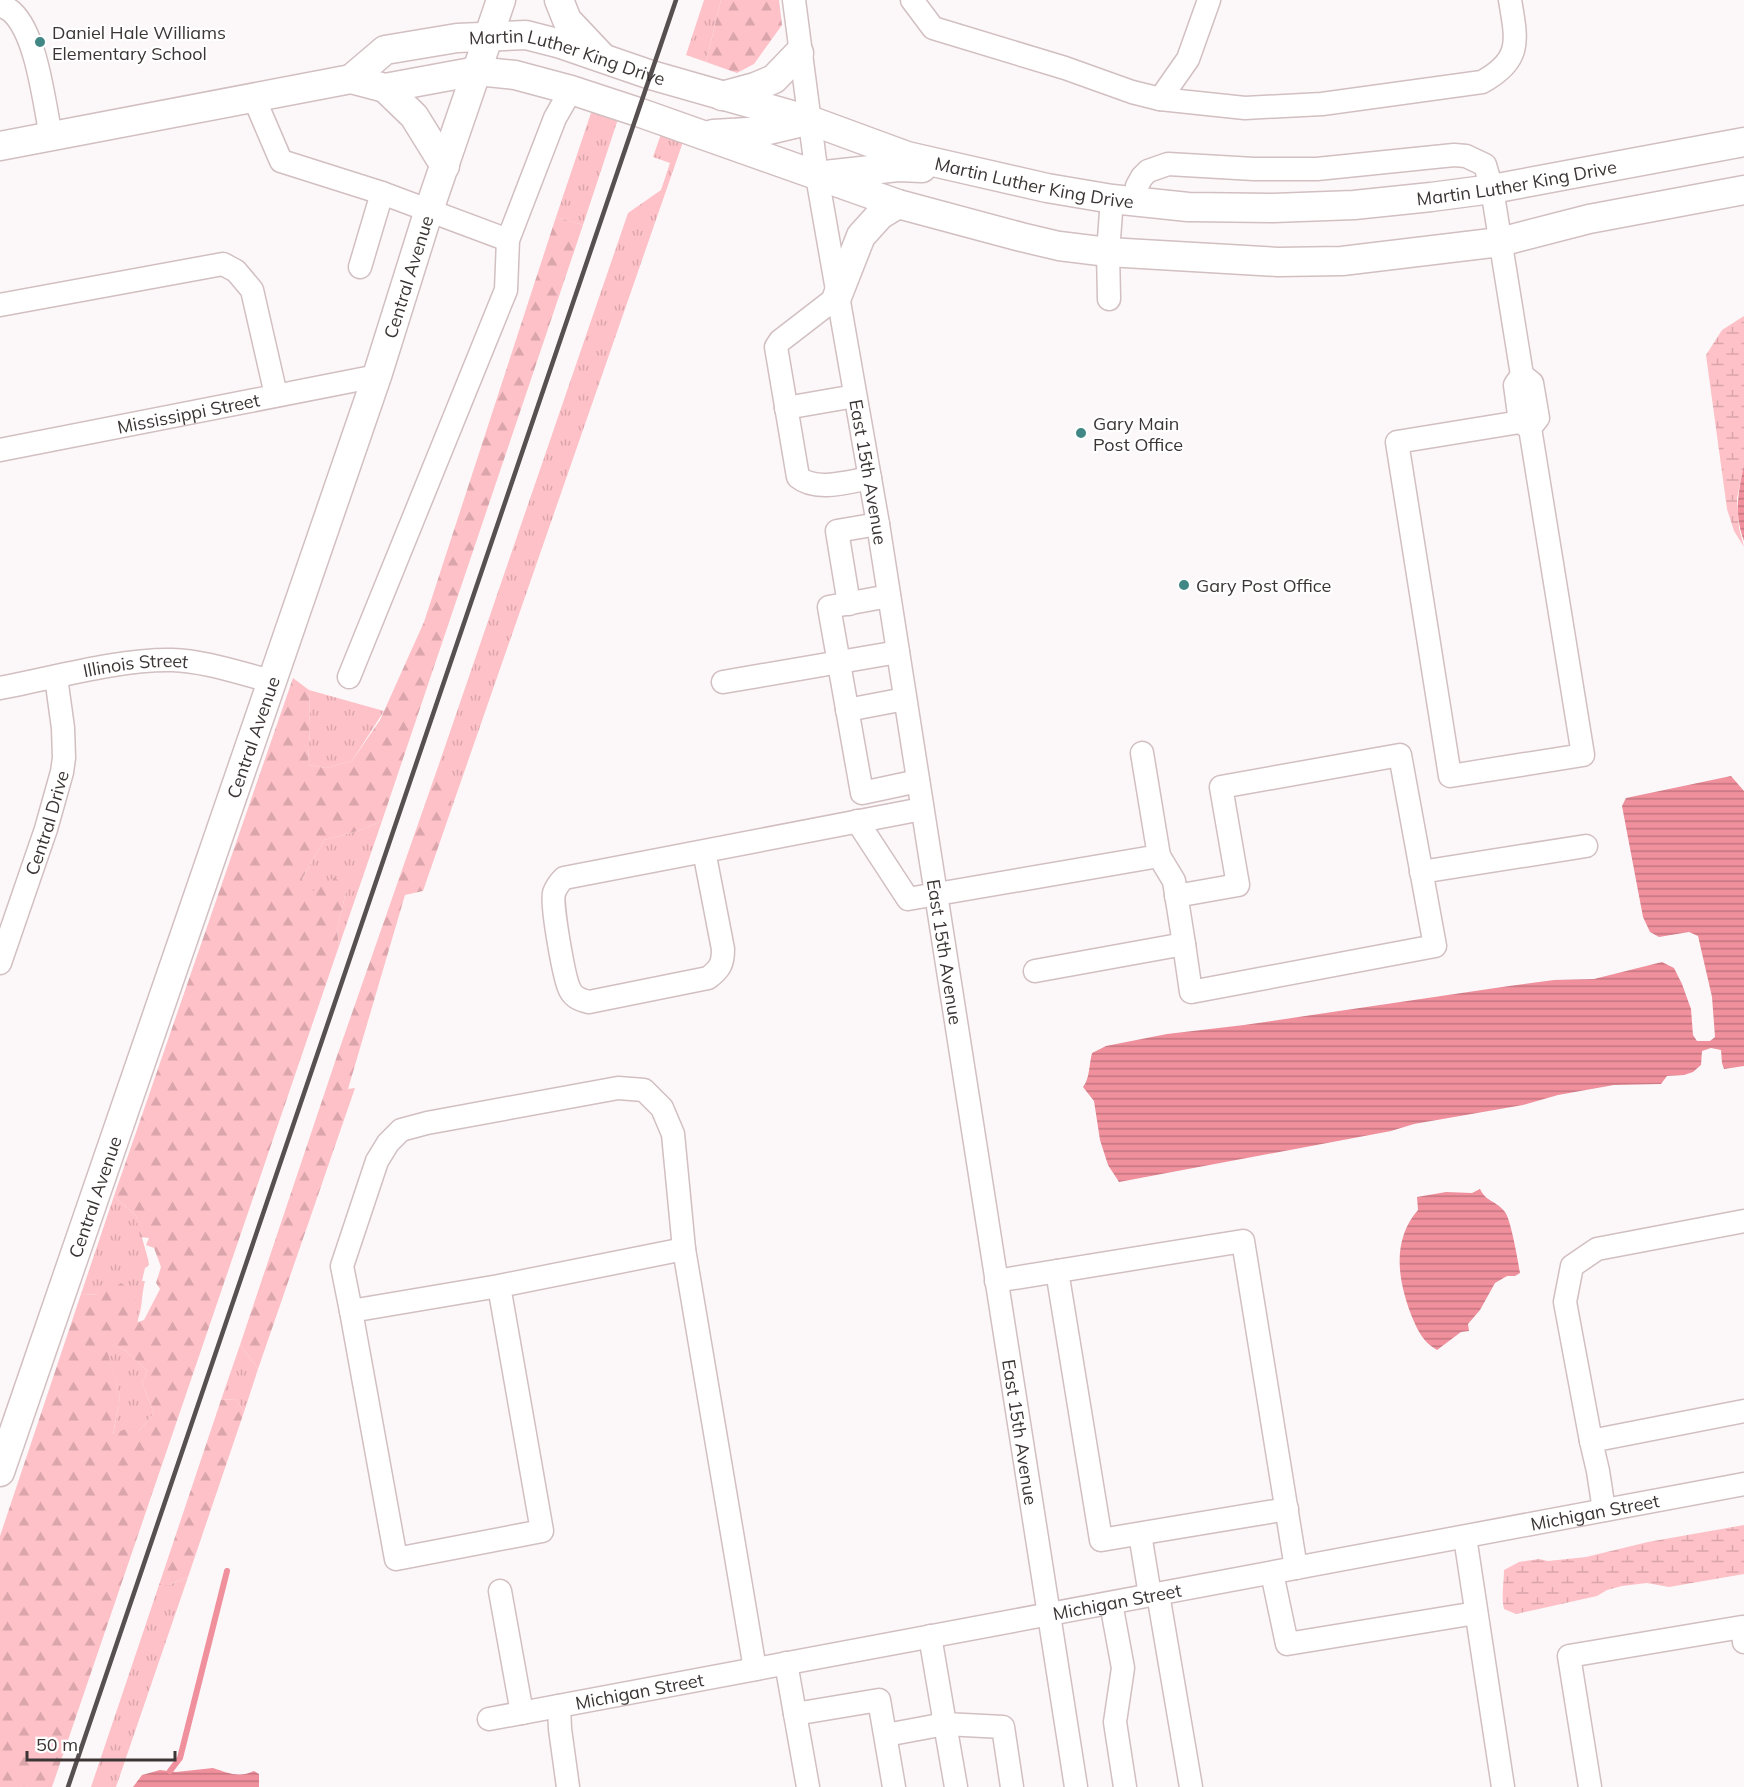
<svg xmlns="http://www.w3.org/2000/svg" width="1744" height="1787" viewBox="0 0 1744 1787" font-family="Mulish,sans-serif">
	<defs>
		<pattern id="grass-tufts" width="24" height="20" patternUnits="userSpaceOnUse" patternTransform="scale(1.5)"><rect width="24" height="20" fill="#fdc1c7"/><path d="M3 7l-1-3M5 7V3M7 7l1-3M15 17l-1-3M17 17v-4M19 17l1-3" fill="none" stroke="#daa6ac"/></pattern>
		<pattern id="forest-firs" width="22" height="20" patternUnits="userSpaceOnUse" patternTransform="scale(1.5)"><rect width="22" height="20" fill="#fdc1c7"/><path d="M5 1l3.5 6h-7zM16 11l3.5 6h-7z" fill="#daa6ac"/></pattern>
		<pattern id="wetland-marsh" width="20" height="14" patternUnits="userSpaceOnUse" patternTransform="scale(1.5)"><rect width="20" height="14" fill="#fdc1c7"/><path d="M1 5h8M5 5V1M11 12h8M15 12V8" fill="none" stroke="#daa6ac"/></pattern>
		<pattern id="water-rules" width="6" height="5" patternUnits="userSpaceOnUse" patternTransform="scale(1.5)"><rect width="6" height="5" fill="#ef909c"/><path d="M0 2.5h6" fill="none" stroke="#c37680"/></pattern>
	</defs>
	<rect width="100%" height="100%" fill="#fcf8f9"/>
	<path fill="url(#grass-tufts)" d="M704 0H721L706 62 686 55Z
		M592 110 618 119 583 225 556 217Z
		M661 134 683 142 451 810V780L439 764 628 213 661 190 670 163 653 157Z
		M309 690 384 711 352 761 326 768 308 765 310 727Z
		M382 821 339 946 337 931 346 891H312L302 879 324 840 358 831Z
		M114 1196 136 1216 148 1259 149 1265 145 1268 142 1281H145C141 1296 143 1307 137 1322L134 1293 99 1295 81 1294Z
		M104 1342 125 1350 147 1371 142 1383 154 1413 139 1431 113 1435 120 1397Z
		M240 1345 258 1369 244 1412 236 1399 221 1400Z
		M188 1577 116 1787H91L159 1585H169Z"/>
	<path fill="url(#forest-firs)" fill-rule="evenodd" d="M721 0H779L782 25 754 64 737 73 706 62Z
		M556 217 583 225 382 821 358 831 324 840 302 879 313 891 335 877 346 891 337 931 339 946 52 1787H0V1536L81 1294 99 1295 121 1283 134 1292 138 1322 144 1320 160 1289 156 1283 161 1267 154 1248 146 1245 149 1238 140 1237 136 1216 114 1196 293 678 309 690 310 727 308 765 326 768 352 761 380 720 424 622ZM105 1343 125 1350 147 1371 142 1383 154 1413 139 1431 128 1428 113 1434 120 1397Z
		M439 764 452 780 451 810 423 891 405 895 348 1089 355 1088 258 1369 240 1345 337 1056Z
		M236 1399 244 1412 188 1577 169 1585H159L221 1400Z"/>
	<path fill="url(#wetland-marsh)" d="M1744 316V465L1737 498 1739 528 1744 547 1734 531 1727 509 1706 355 1722 330Z
		M1744 1525V1574L1669 1587 1647 1583 1622 1586 1607 1590 1597 1596 1516 1614 1504 1609C1501 1596 1504 1583 1504 1570L1519 1562 1539 1559 1548 1561 1586 1557 1648 1542Z"/>
	<path fill="url(#water-rules)" d="M1744 465V541C1734 514 1738 493 1744 465Z
		M1731 776 1744 791V1066L1724 1069 1722 1063 1721 1050 1711 1048 1702 1051 1701 1065 1693 1072 1684 1075 1667 1076 1661 1084 1614 1085 1558 1095 1523 1105 1414 1124 1391 1131 1119 1182 1108 1165 1100 1140 1094 1101 1083 1087C1090 1078 1089 1064 1092 1053L1106 1046 1167 1034 1244 1025 1509 986 1554 980 1594 979 1662 962 1674 968 1682 984 1691 1009 1693 1035 1697 1041H1710L1715 1037 1712 997 1698 936 1689 932 1659 937 1650 932 1643 917 1622 806 1626 798Z
		M1480 1189C1486 1202 1497 1201 1505 1212 1511 1220 1518 1261 1520 1273L1515 1276H1507L1495 1283 1480 1310 1468 1324 1469 1331 1461 1332 1437 1350C1423 1342 1418 1331 1412 1317 1398 1281 1391 1241 1418 1210L1417 1197 1446 1192 1472 1193Z
		M213 1768C228 1773 239 1778 254 1771L259 1774V1787H133L142 1775 160 1770 176 1772Z"/>
	<g fill="none" stroke-linecap="round" stroke-linejoin="round">
		<path stroke="#ef909c" stroke-width="6" d="M170 1771 180 1758 227 1571"/>
		<defs>
			<g id="minor">
				<path id="s1" d="M794 0 817 176 878 524 1076 1787"/>
				<path d="M912 0 933 28 1065 68 1132 92 1160 99 1188 59 1209 0"/>
				<path d="M0 5C4 7 9 9 12 12 37 35 44 103 51 136"/>
				<path d="M254 98 281 161 382 193 508 240"/>
				<path d="M1160 99 1245 108 1322 104 1482 82C1522 60 1517 41 1510 0"/>
				<path d="M1136 202 1137 186 1142 177 1148 171 1168 164 1254 169H1317L1454 155 1466 156 1485 165 1492 189 1522 375 1532 383 1538 418 1530 428 1583 755 1450 776 1397 442 1520 422 1530 428"/>
				<path d="M360 267 382 193"/>
				<path d="M837 297 780 341 776 347 798 477C816 492 848 482 870 478"/>
				<path d="M1109 299 1108 252 1112 199"/>
				<path d="M0 305 223 264 236 271 252 290 276 395"/>
				<path d="M786 408 855 396"/>
				<path d="M1520 422 1515 385 1522 375"/>
				<path id="s2" d="M0 450 377 376"/>
				<path d="M889 596 829 607 862 793 918 781"/>
				<path d="M849 604 837 531 878 524"/>
				<path d="M349 677 506 290 508 240 555 118 571 90"/>
				<path d="M723 682 898 652"/>
				<path id="s3" d="M0 688C53 678 119 659 172 660 205 661 239 673 271 681"/>
				<path d="M847 710 905 699"/>
				<path d="M857 821 908 899 1159 856 1142 753"/>
				<path d="M704 851 723 949C723 964 720 969 708 978L589 1002C581 1000 574 998 570 990 564 979 551 904 554 893 556 887 560 882 564 878L922 809"/>
				<path d="M1159 856 1174 881 1184 944"/>
				<path d="M1421 872 1586 846"/>
				<path id="s4" d="M0 963 46 829 62 772 64 758 63 728 56 677"/>
				<path d="M1035 971 1184 944 1191 992 1435 946 1400 755 1221 787 1238 885 1176 896"/>
				<path d="M1057 1271 1101 1540 1287 1509"/>
				<path d="M996 1281 1243 1241 1296 1568"/>
				<path d="M499 1286 351 1311 396 1559 542 1531 499 1286 684 1249 755 1669"/>
				<path d="M351 1311 342 1266 377 1161 388 1143 401 1130 427 1123 618 1088 644 1090 662 1108 673 1134 684 1249"/>
				<path d="M1591 1441 1565 1302 1572 1266 1597 1249 1744 1221"/>
				<path d="M1604 1510 1598 1471 1591 1441 1744 1411"/>
				<path d="M1140 1534 1150 1595"/>
				<path d="M1465 1537 1503 1787"/>
				<path d="M1272 1573 1287 1644 1476 1613"/>
				<path d="M500 1591 522 1713"/>
				<path d="M1158 1594 1191 1787"/>
				<path d="M1111 1603 1123 1668 1115 1722 1125 1787"/>
				<path d="M930 1636 945 1724 1003 1727 1012 1787"/>
				<path d="M786 1663 808 1787"/>
				<path d="M559 1706 560 1729 568 1787"/>
				<path d="M795 1714 879 1700 894 1787"/>
				<path id="s5" d="M489 1719 1744 1484"/>
				<path d="M886 1735 945 1724 956 1787"/>
				<path d="M1590 1787 1569 1656 1742 1627 1744 1642"/>
			</g>
			<g id="major">
				<path d="M559 0 567 20 601 56"/>
				<path id="s6" d="M351 79 385 50 457 38 526 35 561 44 651 75 809 120 907 156 1047 188 1112 199 1188 207 1273 208 1354 205 1431 197 1492 189 1744 142"/>
				<path d="M385 88 414 116 445 166"/>
				<path d="M722 96 755 87 774 79 799 53"/>
				<path d="M713 134 765 131 807 121"/>
				<path d="M0 146 351 79 385 88 477 71 515 75 571 90 638 112 898 204 1021 237 1059 246 1108 252 1278 262 1342 261 1500 242 1589 219 1744 190"/>
				<path d="M825 175 898 167 922 168"/>
				<path d="M837 297 861 236 880 215 898 204"/>
				<path id="s7" d="M0 1472 377 376 429 210 501 0"/>
			</g>
		</defs>
		<use href="#minor" stroke="#d2bfc1" stroke-width="25"/>
		<use href="#major" stroke="#d2bfc1" stroke-width="31"/>
		<use href="#minor" stroke="#fff" stroke-width="22"/>
		<use href="#major" stroke="#fff" stroke-width="28"/>
		<path stroke="#575050" stroke-width="4.5" d="M68 1787 676 0"/>
	</g>
	<g fill="#408785" stroke="#fff" stroke-width="2">
		<circle cx="40" cy="42" r="6"/>
		<circle cx="1081" cy="433" r="6"/>
		<circle cx="1184" cy="585" r="6"/>
	</g>
	<g text-anchor="middle" dominant-baseline="central" stroke-width="4.5" stroke-linejoin="round" paint-order="stroke">
		<g font-size="18" fill="#3c3535" stroke="#fff" text-anchor="start">
			<text x="52" y="32">Daniel Hale Williams<tspan x="52" dy="21">Elementary School</tspan></text>
			<text x="1093" y="423">Gary Main<tspan x="1093" dy="21">Post Office</tspan></text>
			<text x="1196" y="585">Gary Post Office</text>
		</g>
		<g font-size="18" fill="#3c3535" stroke="#fff">
			<text stroke="none"><textPath href="#s6" startOffset="231">Martin Luther King Drive</textPath></text>
			<text stroke="none"><textPath href="#s6" startOffset="717">Martin Luther King Drive</textPath></text>
			<text stroke="none"><textPath href="#s6" startOffset="1203">Martin Luther King Drive</textPath></text>
			<text stroke="none"><textPath href="#s7" startOffset="1263">Central Avenue</textPath></text>
			<text stroke="none"><textPath href="#s2" startOffset="192">Mississippi Street</textPath></text>
			<text stroke="none"><textPath href="#s1" startOffset="478">East 15th Avenue</textPath></text>
			<text stroke="none"><textPath href="#s3" startOffset="138">Illinois Street</textPath></text>
			<text stroke="none"><textPath href="#s7" startOffset="777">Central Avenue</textPath></text>
			<text stroke="none"><textPath href="#s4" startOffset="148">Central Drive</textPath></text>
			<text stroke="none"><textPath href="#s1" startOffset="964">East 15th Avenue</textPath></text>
			<text stroke="none"><textPath href="#s7" startOffset="291">Central Avenue</textPath></text>
			<text stroke="none"><textPath href="#s1" startOffset="1450">East 15th Avenue</textPath></text>
			<text stroke="none"><textPath href="#s5" startOffset="1125">Michigan Street</textPath></text>
			<text stroke="none"><textPath href="#s5" startOffset="639">Michigan Street</textPath></text>
			<text stroke="none"><textPath href="#s5" startOffset="153">Michigan Street</textPath></text>
		</g>
	</g>
	<path d="M27 1751v9h148v-9" fill="none" stroke="#3c3535" stroke-width="3"/>
	<text x="36" y="1751" font-size="18" fill="#3c3535" stroke="#ffffff" stroke-width="4.5" paint-order="stroke">50 m</text>
</svg>
